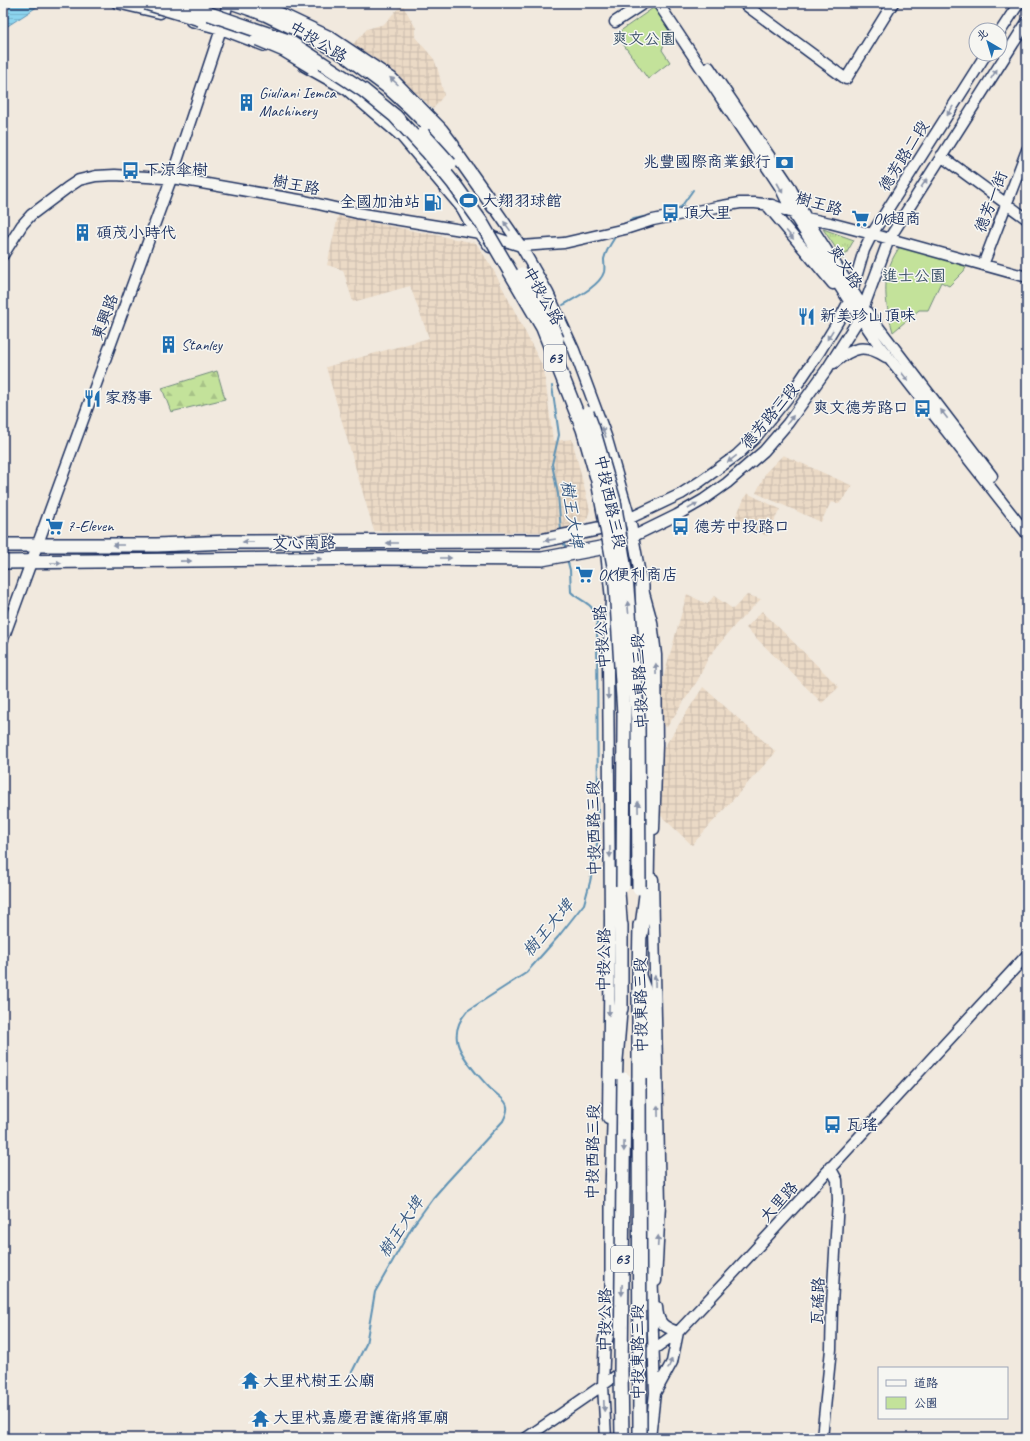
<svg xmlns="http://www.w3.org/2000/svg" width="1030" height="1441" viewBox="0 0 1030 1441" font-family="Caveat,'LXGW WenKai TC',sans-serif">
	<defs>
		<pattern id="industrial-grid" width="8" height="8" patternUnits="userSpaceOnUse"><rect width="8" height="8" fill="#ebdac6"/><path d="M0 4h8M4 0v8" fill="none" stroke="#c9bbac"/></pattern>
		<pattern id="grass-tufts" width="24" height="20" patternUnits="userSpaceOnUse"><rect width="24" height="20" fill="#c3e29a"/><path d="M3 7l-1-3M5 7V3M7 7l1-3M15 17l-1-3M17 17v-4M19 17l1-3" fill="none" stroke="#a7c287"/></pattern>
		<pattern id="forest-firs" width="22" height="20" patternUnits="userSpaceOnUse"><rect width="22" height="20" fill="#c3e29a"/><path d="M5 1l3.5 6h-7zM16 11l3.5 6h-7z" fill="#a7c287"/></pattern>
		<pattern id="water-rules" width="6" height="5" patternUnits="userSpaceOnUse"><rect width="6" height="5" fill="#8cd4ee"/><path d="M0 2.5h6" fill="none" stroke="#78b6ce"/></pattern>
	</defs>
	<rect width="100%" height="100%" fill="#f1e9de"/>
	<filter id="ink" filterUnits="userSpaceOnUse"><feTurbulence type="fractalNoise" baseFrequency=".025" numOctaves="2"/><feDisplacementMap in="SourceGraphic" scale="8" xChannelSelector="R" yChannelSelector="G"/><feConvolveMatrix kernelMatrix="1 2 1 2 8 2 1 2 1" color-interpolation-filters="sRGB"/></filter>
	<g filter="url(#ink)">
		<path fill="url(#industrial-grid)" d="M402 4 416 28 415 37 434 59 438 70 444 95 433 109 394 73 352 45 367 29 384 24Z
			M338 216 476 243 493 269 544 369 553 441 572 439 590 510 587 519 579 526 562 532 374 531 326 367 429 338 410 286 353 302 343 270 327 265Z
			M783 455 853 486 839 504 831 502 821 522 756 493 766 472Z
			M747 493 780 509 767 536 734 520Z
			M687 594 707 604 714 596 733 609 747 595 761 599 735 625 708 658 698 680 667 727 661 725 662 682Z
			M762 611 839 687 822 703 746 628Z
			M703 687 776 752 692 845 659 814 663 749Z"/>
		<path fill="url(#grass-tufts)" stroke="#6f887c" d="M823 229 854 240 843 259Z"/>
		<path fill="url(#forest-firs)" stroke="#6f887c" d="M217 371 225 399 171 412 162 388Z"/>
		<path fill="#c3e29a" stroke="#6f887c" d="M656 6 673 34 664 44 662 50 670 62 648 79 616 34Z
			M902 244 968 264 964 271 949 286 941 282 928 310H919L893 332C884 299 880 272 902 244Z"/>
		<path fill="url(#water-rules)" stroke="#5f92b4" d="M12 3H43L3 29V9Z"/>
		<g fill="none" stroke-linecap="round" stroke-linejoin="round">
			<path stroke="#5f92b4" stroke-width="2" d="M672 211 681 207 693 190
				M624 224 634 219 648 216
				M563 305C575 298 600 286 604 272 605 268 604 263 604 259 606 250 612 242 617 234
				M552 386 559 435 552 464 558 494 561 531
				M563 541 566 550
				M351 1374 366 1344 375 1292 412 1227 433 1198 447 1182 503 1121C505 1117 508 1111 507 1107 507 1100 497 1095 493 1091 487 1086 482 1079 476 1073 459 1052 447 1035 467 1011L526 973 558 937 584 904 590 882 598 838 597 617C592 602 581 602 571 592L570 570 567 559"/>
			<defs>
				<path id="minor" d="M117 3 160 13
					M254 3 272 9 329 36 392 78 442 129 454 145
					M658 3 780 187 792 212 849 301 879 345 1027 534
					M743 3 846 79 893 3
					M191 21 221 29 265 46
					M615 22 644 3
					M1000 32 1019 3
					M304 66 347 90 402 137 461 207 490 247
					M709 67 789 185 806 218 863 307 992 476
					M941 156 1027 219
					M492 201 494 207 521 246 548 293 574 350 606 436 630 519 642 586 652 622 656 655 657 745 654 829
					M766 204 833 284
					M3 255 22 225 31 215 67 188 79 180 96 176 115 175 179 179 305 201 357 213 480 233 521 246 564 243 625 229 653 220 717 207 740 203H755L772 205 806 218 830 223 872 234 1027 277
					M983 265 1027 150
					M834 363C854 346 865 344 886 357
					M624 521 681 494 701 481 737 455 756 437 793 391 820 351 840 318 849 301 864 250 872 234 986 54
					M628 539 677 515 703 500 727 483 764 451 788 423 827 369 860 317 889 239 1027 22
					M606 552 611 599 608 660 610 919 608 1118
					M3 639 171 179 221 29 228 3
					M653 879 660 1204 656 1281
					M605 1336 603 1385 606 1438
					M655 1393 672 1362 678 1332C663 1327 658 1323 657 1307
					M526 1438 603 1385 678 1332 728 1279 1027 955
					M650 1438 655 1393 652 1305 653 1299
					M822 1438 831 1349 832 1305 838 1200 837 1180 830 1167"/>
				<path id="major" d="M234 3 265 14 315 38 345 55 388 87 410 107 455 152 494 207
					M389 120 406 135
					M459 199 470 220
					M3 545H157L228 542 540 541 602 528
					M3 562 379 558 542 559 606 547
					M618 873V892L621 933
					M641 934 647 887 650 701 642 609V586
					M639 976 649 1002V1238L652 1305
					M621 1009V925
					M639 1079V976L640 925
					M605 1342 612 1313V1192L616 1060 621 1000"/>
			</defs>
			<use href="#minor" stroke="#1b2f5e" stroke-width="13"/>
			<use href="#major" stroke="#1b2f5e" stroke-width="16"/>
			<use href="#minor" stroke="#f6f6f2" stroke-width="10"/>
			<use href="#major" stroke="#f6f6f2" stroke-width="13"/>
			<defs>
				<path id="major-bridge" d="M146 3 200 19
					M178 3 288 41 363 90 395 116 427 151 454 184 481 222 543 328 583 429 598 481 615 571 624 714 623 886
					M258 39 284 50 312 67
					M423 134 450 164
					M522 274 549 320 557 339
					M587 413 593 429 614 501 626 577 638 721 639 888
					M639 1079 640 1438
					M622 1438 621 1371 624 1079"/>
			</defs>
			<use href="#major-bridge" stroke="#1b2f5e" stroke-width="16" stroke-linecap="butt"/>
			<use href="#major-bridge" stroke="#f6f6f2" stroke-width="13"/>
		</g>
		<defs><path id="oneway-solid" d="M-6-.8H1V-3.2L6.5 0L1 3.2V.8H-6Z"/></defs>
		<g fill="#8892a8">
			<use href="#oneway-solid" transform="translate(994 74) rotate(-57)"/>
			<use href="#oneway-solid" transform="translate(394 81) rotate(-138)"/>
			<use href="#oneway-solid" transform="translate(950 111) rotate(122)"/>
			<use href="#oneway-solid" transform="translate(924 183) rotate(-57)"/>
			<use href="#oneway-solid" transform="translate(780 188) rotate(61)"/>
			<use href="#oneway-solid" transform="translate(507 226) rotate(-126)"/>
			<use href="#oneway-solid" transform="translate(790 235) rotate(50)"/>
			<use href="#oneway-solid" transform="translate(830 335) rotate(121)"/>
			<use href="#oneway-solid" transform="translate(905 377) rotate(52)"/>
			<use href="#oneway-solid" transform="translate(944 414) rotate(-127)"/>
			<use href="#oneway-solid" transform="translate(790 420) rotate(-53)"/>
			<use href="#oneway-solid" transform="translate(604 432) rotate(-110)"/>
			<use href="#oneway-solid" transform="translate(732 459) rotate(142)"/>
			<use href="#oneway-solid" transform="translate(693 506) rotate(-30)"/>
			<use href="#oneway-solid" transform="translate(550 540) rotate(171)"/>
			<use href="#oneway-solid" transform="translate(248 542) rotate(-180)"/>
			<use href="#oneway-solid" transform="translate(392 543) rotate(180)"/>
			<use href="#oneway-solid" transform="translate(118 545) rotate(180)"/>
			<use href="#oneway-solid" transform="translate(446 558)"/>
			<use href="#oneway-solid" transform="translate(316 559) rotate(-1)"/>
			<use href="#oneway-solid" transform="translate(186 561) rotate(-1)"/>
			<use href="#oneway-solid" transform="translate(56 563)"/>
			<use href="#oneway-solid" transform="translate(628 607) rotate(-95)"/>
			<use href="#oneway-solid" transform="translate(656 669) rotate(-91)"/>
			<use href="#oneway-solid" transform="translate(608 694) rotate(89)"/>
			<use href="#oneway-solid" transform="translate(638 807) rotate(-91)"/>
			<use href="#oneway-solid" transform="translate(610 852) rotate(89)"/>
			<use href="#oneway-solid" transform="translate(655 981) rotate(-91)"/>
			<use href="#oneway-solid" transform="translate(609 1010) rotate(91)"/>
			<use href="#oneway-solid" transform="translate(658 1111) rotate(-91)"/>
			<use href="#oneway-solid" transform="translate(624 1146) rotate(91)"/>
			<use href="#oneway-solid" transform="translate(658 1241) rotate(-87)"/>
			<use href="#oneway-solid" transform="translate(622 1290) rotate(91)"/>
			<use href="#oneway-solid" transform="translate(670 1364) rotate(-68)"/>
			<use href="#oneway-solid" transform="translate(604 1406) rotate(88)"/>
		</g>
	</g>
	<defs>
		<symbol id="building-bare" viewBox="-9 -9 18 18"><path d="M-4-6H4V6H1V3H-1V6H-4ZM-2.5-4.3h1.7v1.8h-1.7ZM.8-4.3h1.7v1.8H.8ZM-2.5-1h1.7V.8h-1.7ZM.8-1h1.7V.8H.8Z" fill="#1f6fb2" stroke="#f6f6f2" stroke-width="2.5" paint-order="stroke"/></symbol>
		<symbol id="bank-bare" viewBox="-9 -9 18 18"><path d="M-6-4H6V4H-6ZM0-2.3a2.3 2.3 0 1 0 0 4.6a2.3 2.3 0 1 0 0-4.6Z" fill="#1f6fb2" stroke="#f6f6f2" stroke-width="2.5" paint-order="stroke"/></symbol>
		<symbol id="bus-bare" viewBox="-9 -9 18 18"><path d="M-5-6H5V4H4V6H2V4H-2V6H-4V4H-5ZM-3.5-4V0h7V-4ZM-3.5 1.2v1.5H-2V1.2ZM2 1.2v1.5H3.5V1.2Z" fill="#1f6fb2" stroke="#f6f6f2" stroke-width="2.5" paint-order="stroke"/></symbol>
		<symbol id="stadium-bare" viewBox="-9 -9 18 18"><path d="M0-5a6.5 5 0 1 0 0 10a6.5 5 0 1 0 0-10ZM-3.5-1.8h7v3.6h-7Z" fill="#1f6fb2" stroke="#f6f6f2" stroke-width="2.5" paint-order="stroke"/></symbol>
		<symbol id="fuel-bare" viewBox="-9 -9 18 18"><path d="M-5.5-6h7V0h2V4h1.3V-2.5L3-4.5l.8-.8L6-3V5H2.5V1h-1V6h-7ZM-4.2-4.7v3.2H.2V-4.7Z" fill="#1f6fb2" stroke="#f6f6f2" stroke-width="2.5" paint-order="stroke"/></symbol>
		<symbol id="supermarket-bare" viewBox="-9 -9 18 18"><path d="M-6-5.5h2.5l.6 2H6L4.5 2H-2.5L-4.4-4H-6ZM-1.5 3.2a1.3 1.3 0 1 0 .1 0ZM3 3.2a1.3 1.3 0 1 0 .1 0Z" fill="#1f6fb2" stroke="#f6f6f2" stroke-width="2.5" paint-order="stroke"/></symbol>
		<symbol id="restaurant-bare" viewBox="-9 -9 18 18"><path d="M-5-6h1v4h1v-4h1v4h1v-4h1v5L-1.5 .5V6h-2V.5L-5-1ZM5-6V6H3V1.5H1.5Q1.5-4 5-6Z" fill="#1f6fb2" stroke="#f6f6f2" stroke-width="2.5" paint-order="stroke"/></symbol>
		<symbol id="temple-bare" viewBox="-9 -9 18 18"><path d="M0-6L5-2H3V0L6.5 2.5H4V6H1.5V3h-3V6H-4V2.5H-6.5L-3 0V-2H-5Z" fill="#1f6fb2" stroke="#f6f6f2" stroke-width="2.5" paint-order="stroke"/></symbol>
	</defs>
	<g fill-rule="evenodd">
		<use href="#building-bare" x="234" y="90" width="25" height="25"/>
		<use href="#bank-bare" x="772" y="150" width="25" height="25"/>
		<use href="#bus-bare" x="118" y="158" width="25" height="25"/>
		<use href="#stadium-bare" x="456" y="188" width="25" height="25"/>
		<use href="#fuel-bare" x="420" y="190" width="25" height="25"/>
		<use href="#bus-bare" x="658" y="200" width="25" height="25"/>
		<use href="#supermarket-bare" x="848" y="206" width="25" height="25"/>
		<use href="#building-bare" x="70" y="220" width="25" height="25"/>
		<use href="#restaurant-bare" x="794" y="304" width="25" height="25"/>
		<use href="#building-bare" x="156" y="332" width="25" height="25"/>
		<use href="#restaurant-bare" x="80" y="386" width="25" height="25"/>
		<use href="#bus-bare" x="910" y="396" width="25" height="25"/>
		<use href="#supermarket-bare" x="42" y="514" width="25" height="25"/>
		<use href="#bus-bare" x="668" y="514" width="25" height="25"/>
		<use href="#supermarket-bare" x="572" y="562" width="25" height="25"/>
		<use href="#bus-bare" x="820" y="1112" width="25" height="25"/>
		<use href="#temple-bare" x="238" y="1368" width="25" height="25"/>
		<use href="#temple-bare" x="248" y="1406" width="25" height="25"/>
	</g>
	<g text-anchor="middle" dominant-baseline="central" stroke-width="3" stroke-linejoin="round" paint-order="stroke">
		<g fill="#f6f6f2" stroke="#5d6b8a" stroke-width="1">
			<rect x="544" y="345" width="22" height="26" rx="3"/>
			<rect x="611" y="1246" width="22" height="26" rx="3"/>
		</g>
		<g font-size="15" font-weight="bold" fill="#1b2f5e">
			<text x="555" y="358">63</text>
			<text x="622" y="1259">63</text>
		</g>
		<g font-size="16" fill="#3d536a" stroke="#f6f6f2">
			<text x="644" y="39">爽文公園</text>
			<text x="914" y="276">進士公園</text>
		</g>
		<g font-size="16" fill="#1b2f5e" stroke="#f6f6f2">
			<text transform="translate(318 42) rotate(31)">中投公路</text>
			<text transform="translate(904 156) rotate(-58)">德芳路二段</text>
			<text transform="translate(296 185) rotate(11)">樹王路</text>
			<text transform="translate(991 202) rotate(-69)">德芳一街</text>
			<text transform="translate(819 204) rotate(16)">樹王路</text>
			<text transform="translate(845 267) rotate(57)">爽文路</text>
			<text transform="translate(543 296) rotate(61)">中投公路</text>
			<text transform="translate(105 317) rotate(-70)">東興路</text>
			<text transform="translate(770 416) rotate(-50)">德芳路三段</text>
			<text transform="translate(610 502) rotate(78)">中投西路三段</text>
			<text transform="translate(304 543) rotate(-1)">文心南路</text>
			<text transform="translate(602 637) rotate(-94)">中投公路</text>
			<text transform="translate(640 681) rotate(-93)">中投東路三段</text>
			<text transform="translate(594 828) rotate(-91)">中投西路三段</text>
			<text transform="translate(604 960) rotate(-89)">中投公路</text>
			<text transform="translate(641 1005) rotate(-91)">中投東路三段</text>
			<text transform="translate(593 1152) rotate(-89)">中投西路三段</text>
			<text transform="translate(779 1202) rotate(-48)">大里路</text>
			<text transform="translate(818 1301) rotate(-88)">瓦磘路</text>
			<text transform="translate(605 1320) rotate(-89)">中投公路</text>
			<text transform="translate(638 1352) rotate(-90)">中投東路三段</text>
		</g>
		<g font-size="16" fill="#1b2f5e" stroke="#f6f6f2" text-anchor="start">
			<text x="259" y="93">Giuliani Iemca<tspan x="259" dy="18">Machinery</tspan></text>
			<text x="771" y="162" text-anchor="end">兆豐國際商業銀行</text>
			<text x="144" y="170">下涼傘樹</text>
			<text x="482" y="201">大翔羽球館</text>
			<text x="420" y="202" text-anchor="end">全國加油站</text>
			<text x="683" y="213">頂大里</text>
			<text x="873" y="219">OK超商</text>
			<text x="96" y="233">碩茂小時代</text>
			<text x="820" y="316">新美珍山頂味</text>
			<text x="181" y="345">Stanley</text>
			<text x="105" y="398">家務事</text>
			<text x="909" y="408" text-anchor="end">爽文德芳路口</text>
			<text x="67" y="526">7-Eleven</text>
			<text x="694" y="527">德芳中投路口</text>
			<text x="598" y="575">OK便利商店</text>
			<text x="846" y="1125">瓦瑤</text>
			<text x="263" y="1381">大里杙樹王公廟</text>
			<text x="273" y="1418">大里杙嘉慶君護衛將軍廟</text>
		</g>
		<g font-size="17" font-style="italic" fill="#375882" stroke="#f6f6f2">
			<text transform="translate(572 514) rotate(81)">樹王大埤</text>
			<text transform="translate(548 928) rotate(-50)">樹王大埤</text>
			<text transform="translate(401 1227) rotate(-57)">樹王大埤</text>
		</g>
	</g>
	<rect width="1030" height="1441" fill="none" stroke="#f6f6f2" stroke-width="16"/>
	<rect x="8" y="8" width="1014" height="1425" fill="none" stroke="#1b2f5e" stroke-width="1.5" filter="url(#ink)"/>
	<rect x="878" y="1367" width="130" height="52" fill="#f6f6f2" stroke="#9ea6b7"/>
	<rect x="886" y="1380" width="20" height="6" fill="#f6f6f2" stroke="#9ea6b7"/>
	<text x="914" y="1387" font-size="12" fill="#1b2f5e">道路</text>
	<rect x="886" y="1397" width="20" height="12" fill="#c3e29a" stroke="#9ea6b7"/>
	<text x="914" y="1407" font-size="12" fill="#1b2f5e">公園</text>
	<g transform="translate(988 42) rotate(322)"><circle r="19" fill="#f6f6f2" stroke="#9ea6b7"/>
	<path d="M0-3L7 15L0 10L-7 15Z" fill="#1f6fb2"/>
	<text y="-6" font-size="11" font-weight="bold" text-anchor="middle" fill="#1b2f5e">北</text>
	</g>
</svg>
